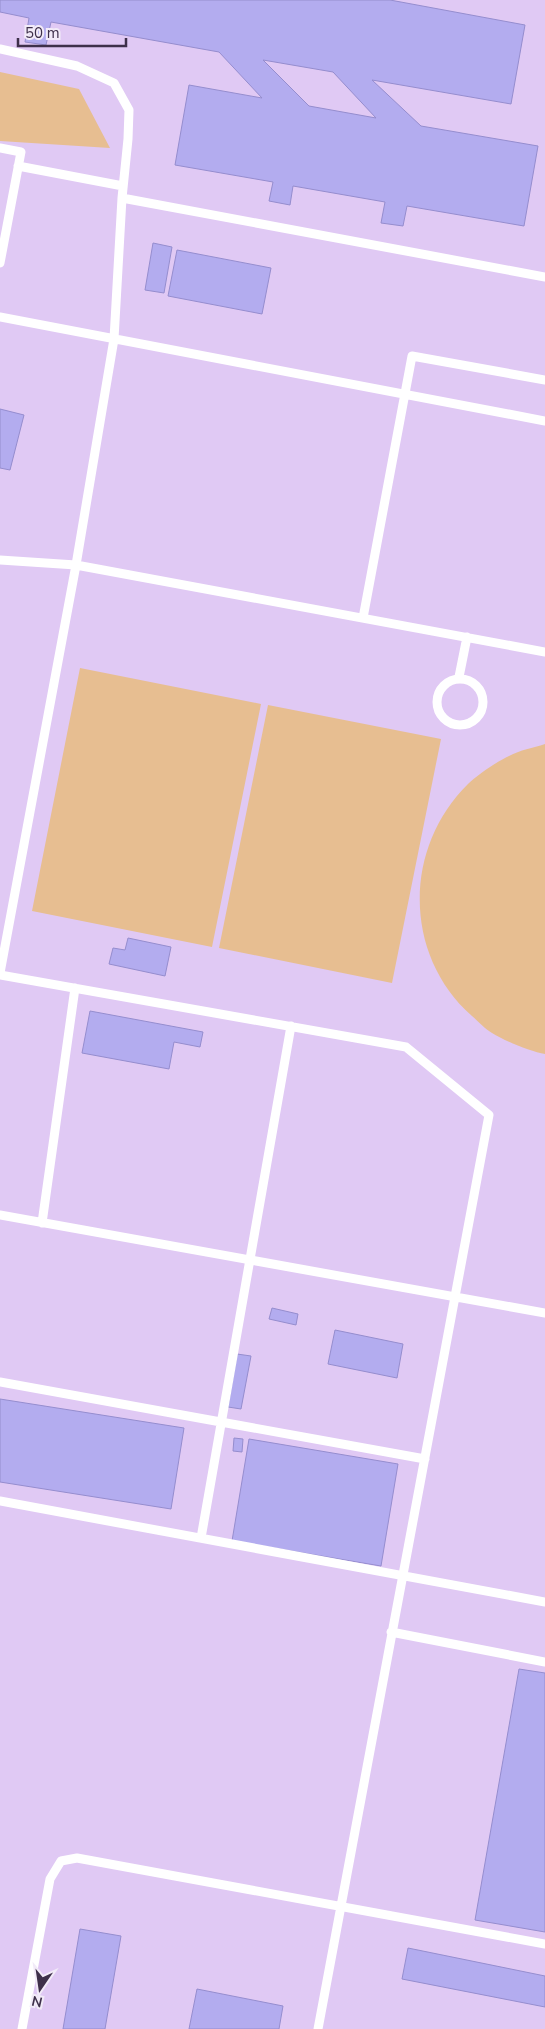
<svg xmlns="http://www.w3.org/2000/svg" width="545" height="2029" viewBox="0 0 545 2029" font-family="'Nunito Sans',sans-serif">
	<rect width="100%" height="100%" fill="#ecd7fe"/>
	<path fill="#e0c9f4" d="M0 0H545V2029H0Z"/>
	<path fill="#e7be91" d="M0 72 79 89 110 148 0 141Z
		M80 668 261 704 212 947 32 911Z
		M268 705 441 739 392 983 219 948Z
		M545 744V1054C531 1052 505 1041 492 1033 485 1029 479 1022 472 1016 403 955 403 848 468 784 477 775 498 761 509 756 520 750 533 748 545 744Z"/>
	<path fill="#b3acef" stroke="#958dce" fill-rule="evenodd" d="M0 0H390L525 25 511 104 372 80 421 126 538 146 524 226 407 206 403 226 381 223 385 202 293 186 290 205 269 201 273 182 175 165 189 85 262 98 219 52 51 22 46 45 25 42 29 18 0 12ZM263 60 333 72 376 118 309 106Z
		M153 243 172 247 164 293 145 290Z
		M177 250 271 268 262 314 168 296Z
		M0 409 24 415 10 470 0 468Z
		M128 938 171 947 165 976 109 964 113 948 125 950Z
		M90 1011 203 1032 200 1047 174 1042 169 1069 82 1053Z
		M272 1308 298 1314 296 1325 269 1319Z
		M335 1330 403 1344 397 1378 328 1364Z
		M237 1354 251 1356 241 1409 228 1407Z
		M0 1399 184 1428 171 1509 0 1482Z
		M234 1438 243 1439 242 1452 233 1451Z
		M249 1439 398 1464 381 1566 232 1541Z
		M519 1669 545 1673V1932L475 1920Z
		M80 1929 121 1936 105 2029H63Z
		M408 1948 545 1976V2007L402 1979Z
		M197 1989 283 2006 279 2029H189Z"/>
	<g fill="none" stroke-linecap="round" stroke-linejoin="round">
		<path stroke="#fff" stroke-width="9" d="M0 49 77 66 114 83 129 110 128 139 122 198 114 339 76 565 0 973
			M0 148 21 152 0 263
			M18 166 123 186
			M122 198 545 277
			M0 317 545 421
			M0 560 76 565 545 652
			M363 618 412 356 545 380
			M459 677 467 637
			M437 702a23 23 0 1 1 46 0a23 23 0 1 1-46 0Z
			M0 975 406 1047 489 1115 318 2029
			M0 1215 545 1313
			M42 1223 75 988
			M0 1382 425 1459
			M0 1501 545 1602
			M201 1538 291 1026
			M391 1632 545 1662
			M22 2029 50 1879 61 1861 77 1858 545 1944"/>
	</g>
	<g transform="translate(40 1989) rotate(193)" stroke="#f2ebf8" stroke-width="4" paint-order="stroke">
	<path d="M0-4L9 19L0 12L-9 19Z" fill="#3e304a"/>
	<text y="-8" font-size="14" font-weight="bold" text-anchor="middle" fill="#3e304a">N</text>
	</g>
	<path d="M18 38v8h108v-8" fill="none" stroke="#3e304a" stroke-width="2.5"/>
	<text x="25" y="38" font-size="15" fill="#3e304a" stroke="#f2ebf8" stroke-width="4" paint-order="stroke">50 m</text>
</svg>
